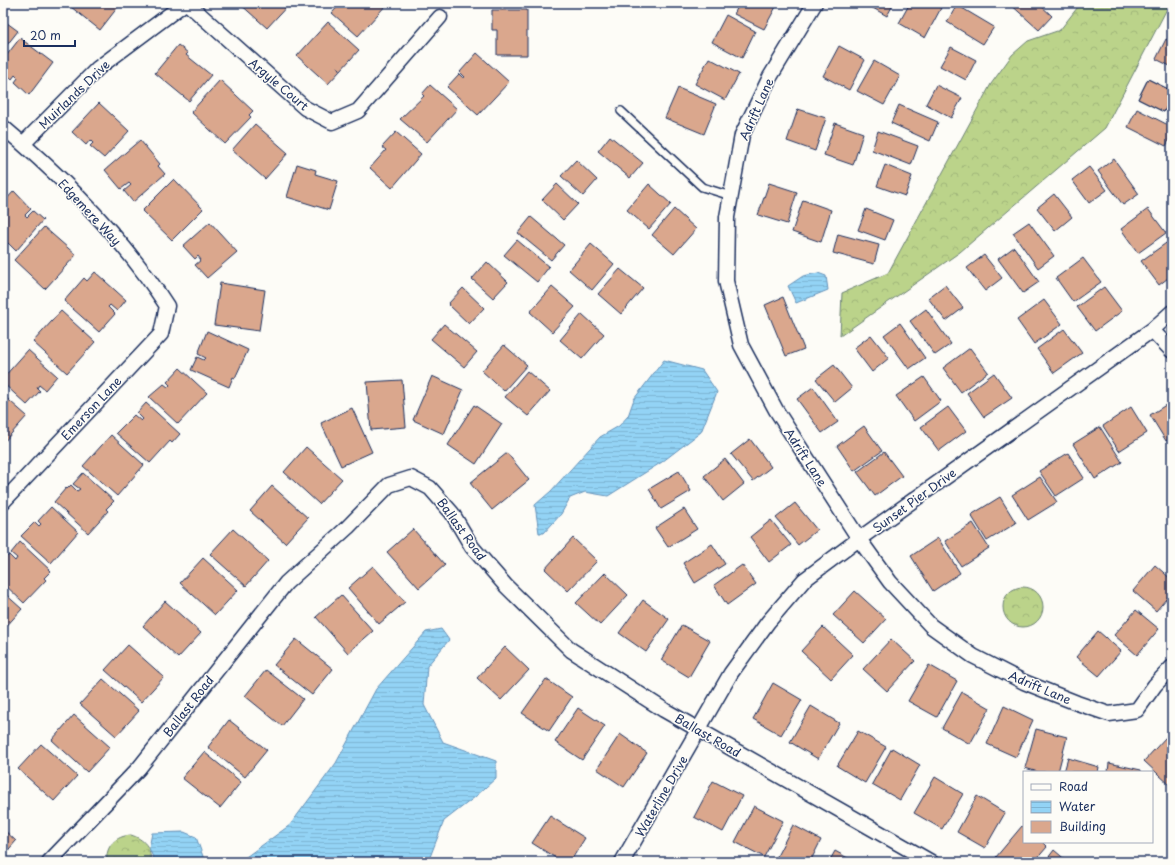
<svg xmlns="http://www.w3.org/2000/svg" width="1175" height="865" viewBox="0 0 1175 865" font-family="'Playpen Sans',sans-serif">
	<defs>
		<pattern id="forest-crowns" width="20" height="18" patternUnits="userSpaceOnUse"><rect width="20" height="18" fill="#bbd38a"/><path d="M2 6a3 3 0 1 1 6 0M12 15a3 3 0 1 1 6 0" fill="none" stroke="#a0b57a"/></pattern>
		<pattern id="water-rules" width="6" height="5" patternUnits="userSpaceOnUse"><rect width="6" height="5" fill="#93d3f5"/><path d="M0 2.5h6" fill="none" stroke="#7eb5d4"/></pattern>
	</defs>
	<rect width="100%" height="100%" fill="#fdfcf7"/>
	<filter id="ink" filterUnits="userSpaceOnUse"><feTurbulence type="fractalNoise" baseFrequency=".025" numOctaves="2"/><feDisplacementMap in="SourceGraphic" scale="8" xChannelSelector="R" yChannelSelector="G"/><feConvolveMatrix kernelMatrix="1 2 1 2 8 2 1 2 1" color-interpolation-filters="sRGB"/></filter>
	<g filter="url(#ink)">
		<path fill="url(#forest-crowns)" stroke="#6b8174" d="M1081 3H1170L1105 128 960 252 840 336 842 293 888 273 991 84 1012 55 1028 41 1060 30Z
			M1003 607a20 20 0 1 1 40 0a20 20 0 1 1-40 0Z
			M131 835C144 839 152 848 150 862H107C105 846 116 836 131 835Z"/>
		<path fill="url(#water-rules)" stroke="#6391b9" d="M818 273 826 276 828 290 796 303 788 286 803 276Z
			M664 360 702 370 717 392 701 432 662 462 608 496 585 492 570 498 561 514 544 533H539L535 505 551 491 600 437 619 426 628 416 634 399Z
			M441 629 449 640 427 666 424 705 443 742 496 761V778L475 797 444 821 428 862H239L290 825 336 763 376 689 426 632Z
			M184 832 196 837 205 862H155L149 848 152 833Z"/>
		<path fill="#daa78d" stroke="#1b2f5e" d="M66 3H121L100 30Z
			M239 3H290L267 28Z
			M341 3H388L358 36 332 13Z
			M740 3H778L764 29 734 14Z
			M864 3H894L887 16Z
			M910 3H932L941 8 925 38 899 23Z
			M1009 3H1038L1052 16 1039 30Z
			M957 5 994 27 983 44 947 22Z
			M492 10H527V55H497V30H492Z
			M726 15 755 31 742 58 712 42Z
			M3 20 18 31 3 50Z
			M328 22 359 50 341 70 337 66 340 71 328 84 297 56Z
			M20 38 53 63 29 95 15 82 18 78 15 75 12 79 3 72V60Z
			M1166 39 1172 42V67L1156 59Z
			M178 45 188 53 186 55 211 75 189 101 155 73Z
			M839 46 865 60 849 90 823 76Z
			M951 47 976 60 966 80 940 66Z
			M477 53 509 82 478 115 447 87 459 74 463 78 465 77 460 72Z
			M709 58 739 74 725 100 695 84Z
			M874 61 900 76 884 105 857 91Z
			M1148 79 1172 91V96L1164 112 1138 99Z
			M1148 79 1172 91V96L1164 112 1138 99Z
			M220 80 253 111 249 115 251 117 225 144 191 112Z
			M430 85 457 109 427 142 400 119 424 96 422 94Z
			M936 85 962 98 951 118 926 104Z
			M678 88 716 104 704 134 665 118Z
			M99 103 129 131 104 158 90 146 93 143 90 140 86 145 72 132Z
			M899 105 938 122 930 141 891 123Z
			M798 109 826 118 815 151 787 141Z
			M1137 109 1172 127V134L1166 146 1128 127Z
			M835 123 863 133 853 165 824 155Z
			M255 124 288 153 265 179 232 150Z
			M878 131 918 146 911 165 872 150Z
			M396 132 421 154 392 188 370 168 386 150 382 147Z
			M610 136 643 163 630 178 598 151Z
			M140 140 160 164 158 166 165 174 133 202 124 191 131 185 129 183 121 189 105 170Z
			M1114 159 1139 194 1123 205 1098 171Z
			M576 160 597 180 583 196 561 176Z
			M297 164 316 170 315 174 338 181 329 210 287 197Z
			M885 165 912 176 905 196 877 186Z
			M1089 167 1107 190 1089 203 1072 180Z
			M174 179 203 209 172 240 142 211Z
			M769 183 797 192 787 224 758 215Z
			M557 184 578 204 563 220 542 200Z
			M649 184 671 204 649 229 627 210Z
			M14 191 31 209 25 215 27 217 33 211 43 220 16 251 8 243 6 245 3 243V203Z
			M1054 194 1072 217 1055 231 1037 208Z
			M803 200 831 210 821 242 792 232Z
			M674 209 696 229 674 254 652 235Z
			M866 209 893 220 885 240 858 230Z
			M1148 209 1166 233 1138 253 1121 229Z
			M531 217 564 245 551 260 518 233Z
			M210 222 237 252 207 278 195 265 201 260 198 256 195 259 183 246Z
			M1029 222 1054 256 1038 268 1013 233Z
			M44 227 76 255 45 289 14 260Z
			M838 234 879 245 874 264 833 253Z
			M517 240 549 267 537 282 504 255Z
			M1169 241 1172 245V275L1159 285 1141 261Z
			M591 244 614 264 592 290 569 270Z
			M1014 247 1039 282 1023 293 998 259Z
			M984 255 1002 278 985 291 967 268Z
			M1083 258 1101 282 1073 302 1056 278Z
			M487 262 508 282 493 298 472 279Z
			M620 269 643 288 621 314 598 294Z
			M95 272 126 300 117 311 110 305 108 307 115 314 99 332 64 301 84 278 87 281Z
			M220 283 265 290 259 331 214 325Z
			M945 285 963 308 946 321 928 298Z
			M552 287 575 307 552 332 530 312Z
			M1104 287 1122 311 1095 331 1077 307Z
			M463 288 484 308 469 324 448 304Z
			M783 297 804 349 786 356 765 305Z
			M1044 300 1062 324 1034 344 1017 320Z
			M926 309 951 344 935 355 910 321Z
			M61 311 95 342 67 373 33 342Z
			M582 314 604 334 582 359 560 340Z
			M900 323 925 358 909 369 884 335Z
			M444 324 477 352 464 367 431 339Z
			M1064 329 1082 353 1054 373 1037 349Z
			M207 331 248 350 235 378 233 377 229 387 191 370 197 357 204 360 206 358 198 354Z
			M871 335 889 358 872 372 854 348Z
			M504 345 527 365 504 391 482 371Z
			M970 348 988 372 961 392 943 368Z
			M28 350 57 376 45 390 39 385 37 388 40 391 27 405 3 383V378Z
			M834 365 852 388 835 402 816 379Z
			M180 368 207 393 178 424 149 397 164 384 168 387 170 385 167 382Z
			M527 371 550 391 528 416 505 397Z
			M994 373 1012 398 984 417 967 393Z
			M432 376 463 390 444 434 413 420Z
			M924 377 941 401 914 421 896 396Z
			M402 380 406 427 371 430 367 382Z
			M813 387 838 422 822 433 797 399Z
			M3 395 27 416 3 443Z
			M1172 401V437L1166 441 1150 415Z
			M146 403 180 434 172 443 170 441 150 463 116 433 134 415 141 421 143 419 137 413Z
			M474 405 502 424 476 464 448 445Z
			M948 407 966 431 939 451 921 427Z
			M1131 407 1147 433 1119 451 1103 426Z
			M352 408 372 452 341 466 321 423Z
			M864 426 882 451 854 471 837 446Z
			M1100 427 1122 462 1095 479 1073 444Z
			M111 435 144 465 117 496 83 466Z
			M750 439 771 467 753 481 731 454Z
			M306 447 342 479 319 504 284 472Z
			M884 452 902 476 875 496 857 472Z
			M507 453 529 480 492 510 470 483Z
			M1068 453 1084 478 1056 496 1039 471Z
			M725 459 744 484 723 501 704 476Z
			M679 471 691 491 661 509 649 489Z
			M83 473 114 501 106 509 108 511 88 533 54 502 66 488 67 489 71 485 77 491 80 489 73 484Z
			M1040 477 1057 502 1028 520 1012 495Z
			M272 486 308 518 285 543 250 511Z
			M1000 497 1016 523 987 541 971 515Z
			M795 503 817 530 798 545 776 518Z
			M51 507 78 532 51 563 21 536 35 522 39 526 41 524 38 521Z
			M684 509 697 529 668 547 655 528Z
			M771 520 791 545 769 562 750 537Z
			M973 523 989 548 961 566 945 541Z
			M233 529 268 561 246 586 210 554Z
			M413 529 445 565 419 588 387 552Z
			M573 538 597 561 568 591 545 569Z
			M938 538 960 573 933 591 911 556Z
			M20 542 51 571 44 578 46 580 24 603 3 583V560L9 555 15 561 17 558 11 553Z
			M712 544 725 564 695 583 683 563Z
			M203 558 238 590 215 615 180 583Z
			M742 565 756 584 727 605 714 585Z
			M1155 565 1172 580V592L1156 611 1133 591Z
			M373 566 405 602 379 624 348 588Z
			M605 573 628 595 600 625 576 603Z
			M855 591 886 619 864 643 833 615Z
			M3 592 22 609 3 630Z
			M341 595 373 631 348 653 316 617Z
			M643 600 669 619 646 652 619 633Z
			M165 601 201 633 178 658 143 626Z
			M1136 610 1159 629 1137 655 1114 635Z
			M682 625 710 641 689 677 661 660Z
			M823 627 853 655 831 679 801 651Z
			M1098 631 1121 651 1099 676 1076 657Z
			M296 639 333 669 312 695 274 665Z
			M891 639 915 661 887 691 863 669Z
			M128 645 164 677 141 702 105 670Z
			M505 647 529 670 501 700 477 678Z
			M929 665 957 681 937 717 908 701Z
			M266 670 303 699 282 726 245 696Z
			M103 679 139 711 116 736 80 704Z
			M546 679 572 697 549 731 522 713Z
			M773 683 802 700 781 735 753 719Z
			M962 692 990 708 970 744 942 728Z
			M811 706 839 723 818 759 790 742Z
			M1004 706 1033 720 1016 757 987 744Z
			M578 708 605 726 582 760 555 742Z
			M74 715 110 747 87 772 52 740Z
			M229 720 267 750 245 777 208 747Z
			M1036 729 1067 737 1058 772H1038L1025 768Z
			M858 731 886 747 865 783 837 766Z
			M620 734 647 753 624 787 597 769Z
			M1166 737 1172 743V787L1144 761Z
			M41 744 77 776 54 801 18 769Z
			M892 748 920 765 900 800 872 784Z
			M204 752 241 782 220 808 182 778Z
			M1068 758 1099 767 1098 772H1064Z
			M1109 763 1141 770V772H1108Z
			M935 777 963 794 942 829 914 813Z
			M713 781 742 796 723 832 694 817Z
			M977 796 1005 813 985 848 957 832Z
			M754 806 783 821 764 857 735 842Z
			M550 816 585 838 570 862H562L532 843Z
			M793 825 821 840 810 862H774Z
			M1022 826 1024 827V842H1042L1047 847 1034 862H1002L996 857Z
			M3 829 16 841 3 856Z
			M1054 850 1068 862H1045Z
			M835 851 855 862H829Z"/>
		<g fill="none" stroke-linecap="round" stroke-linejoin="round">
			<defs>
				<path id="service" d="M621 111 702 187 731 196"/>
				<path id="minor" d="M187 3 305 108 332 122 358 111 440 17
					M815 3 770 77 742 135 727 217 726 281 741 345 776 410 859 539 890 582 931 626 973 656 1024 682 1077 703 1109 714 1137 710 1155 685 1172 667
					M3 127C65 179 123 238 167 306L161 334 3 502
					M23 144 98 68 185 3
					M1152 330 1172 351
					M49 862 139 768 286 583 348 527 389 485 411 478 430 488 452 513 472 547 506 586 571 650 664 710 931 862
					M622 862 731 673 768 622 804 580 859 539 1152 330 1172 312"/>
			</defs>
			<use href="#service" stroke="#1b2f5e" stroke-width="10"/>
			<use href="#minor" stroke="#1b2f5e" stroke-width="17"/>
			<use href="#service" stroke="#fdfcf7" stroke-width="7"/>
			<use href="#minor" stroke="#fdfcf7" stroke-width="14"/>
		</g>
	</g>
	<g text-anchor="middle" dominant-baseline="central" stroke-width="3" stroke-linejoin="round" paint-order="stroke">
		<g font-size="12" fill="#1b2f5e" stroke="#fdfcf7">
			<text transform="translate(279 84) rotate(40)">Argyle Court</text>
			<text transform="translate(74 94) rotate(-44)">Muirlands Drive</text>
			<text transform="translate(756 109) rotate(-66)">Adrift Lane</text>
			<text transform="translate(90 212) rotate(47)">Edgemere Way</text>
			<text transform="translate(91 408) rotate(-47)">Emerson Lane</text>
			<text transform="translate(806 457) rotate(57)">Adrift Lane</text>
			<text transform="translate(914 500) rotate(-36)">Sunset Pier Drive</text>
			<text transform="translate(462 529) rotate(54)">Ballast Road</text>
			<text transform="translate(1040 687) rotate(23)">Adrift Lane</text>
			<text transform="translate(188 706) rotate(-52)">Ballast Road</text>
			<text transform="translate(708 735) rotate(30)">Ballast Road</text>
			<text transform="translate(661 796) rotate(-60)">Waterline Drive</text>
		</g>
	</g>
	<rect width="1175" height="865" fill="none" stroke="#fdfcf7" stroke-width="16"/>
	<rect x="8" y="8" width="1159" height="849" fill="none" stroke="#1b2f5e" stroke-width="1.5" filter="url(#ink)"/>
	<rect x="1023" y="771" width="130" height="72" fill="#fdfcf7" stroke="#a3aaba"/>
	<rect x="1031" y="784" width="20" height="6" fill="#fdfcf7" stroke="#a3aaba"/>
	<text x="1059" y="791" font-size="12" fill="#1b2f5e">Road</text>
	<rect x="1031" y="801" width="20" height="12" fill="url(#water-rules)" stroke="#a3aaba"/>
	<text x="1059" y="811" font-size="12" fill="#1b2f5e">Water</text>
	<rect x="1031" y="821" width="20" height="12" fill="#daa78d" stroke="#a3aaba"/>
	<text x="1059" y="831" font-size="12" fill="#1b2f5e">Building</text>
	<path d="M24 40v6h51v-6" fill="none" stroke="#1b2f5e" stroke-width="2"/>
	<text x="30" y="40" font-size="12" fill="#1b2f5e" stroke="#fdfcf7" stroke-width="3" paint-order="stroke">20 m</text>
</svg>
